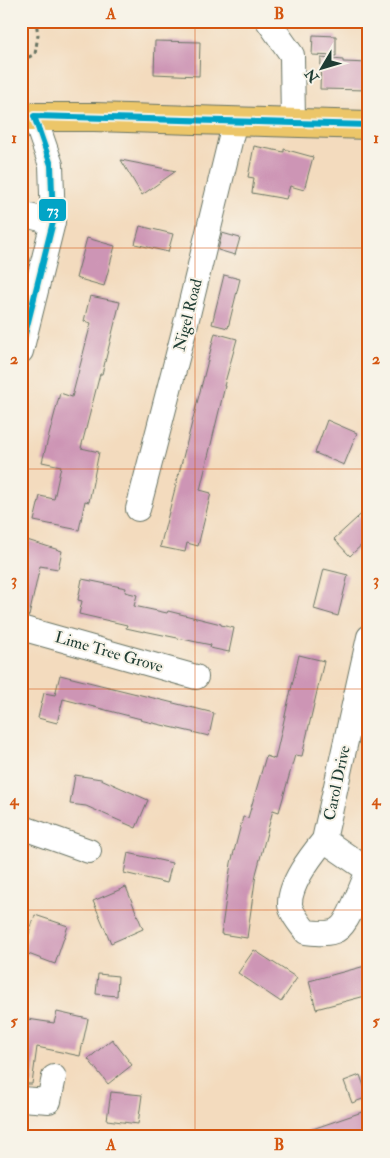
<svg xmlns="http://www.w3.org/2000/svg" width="390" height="1158" viewBox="0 0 390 1158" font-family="'IM FELL Double Pica',serif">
	<rect width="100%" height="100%" fill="#f7f3e8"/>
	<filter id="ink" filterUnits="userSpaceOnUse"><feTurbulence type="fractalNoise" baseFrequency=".02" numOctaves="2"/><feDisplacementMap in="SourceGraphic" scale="10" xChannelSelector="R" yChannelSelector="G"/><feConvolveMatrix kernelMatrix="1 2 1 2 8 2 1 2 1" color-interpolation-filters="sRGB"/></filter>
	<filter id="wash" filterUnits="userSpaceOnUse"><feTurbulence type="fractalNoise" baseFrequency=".0096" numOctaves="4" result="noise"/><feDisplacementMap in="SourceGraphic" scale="20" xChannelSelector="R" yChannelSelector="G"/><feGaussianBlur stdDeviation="1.12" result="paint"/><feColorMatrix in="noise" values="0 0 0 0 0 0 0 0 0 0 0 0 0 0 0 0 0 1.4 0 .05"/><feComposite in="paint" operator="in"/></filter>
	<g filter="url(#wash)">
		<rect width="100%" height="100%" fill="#f3dbbe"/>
		<g id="blocks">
			<path fill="#cd95b5" d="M313 35 336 36V56L312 55Z
				M155 41 200 42 199 76 154 74Z
				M321 58 343 60V62L369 63V90L320 89Z
				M254 146 284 152V149L313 157 304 190 290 186 286 199 252 193 254 178 248 177Z
				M121 160 176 171 142 195Z
				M140 226 173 234 168 252 135 244Z
				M222 233 240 238 235 255 218 250Z
				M87 238 115 246 104 286 76 278Z
				M224 275 240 279 228 328 212 324Z
				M90 296 120 302 102 374H100L81 448 99 452 89 502 85 501 79 530 34 521 40 496 54 499 61 466 42 462 60 393 72 397 91 323 84 321Z
				M215 333 237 339 224 386H225L200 490 211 493 198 546 187 543 185 552 160 547Z
				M327 420 357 433 344 465 315 453Z
				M369 507V538L350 556 334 539Z
				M27 540 62 551 58 569 40 566 29 616 21 615V573Z
				M324 569 348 575 338 616 314 609Z
				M82 579 126 588 125 592 137 595 134 606 167 613 168 611 221 624V625L234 628 229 652 210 648 211 645 144 631V632L126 628 127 625 79 614 82 601 78 600Z
				M299 655 324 661 302 756 295 755 279 812 273 810 256 874 247 938 221 934 231 863 243 817 248 818 266 756 275 759Z
				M60 675 214 713 209 736 140 720 141 719 63 699 57 723 38 718 44 693 55 695Z
				M75 775 101 779 148 800 136 828 86 806 70 804Z
				M128 853 172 863 167 883 124 873Z
				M126 887 143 929 111 943 93 901Z
				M35 915 68 926 55 964 23 952Z
				M254 950 297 978 281 1002 238 973Z
				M369 965V995L316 1009 309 981Z
				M98 974 118 976 117 996 96 994Z
				M57 1012 88 1019 80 1056 37 1047 32 1084H21V1018L54 1023Z
				M112 1039 132 1065 108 1084 88 1059Z
				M360 1075 368 1097 352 1103 344 1081Z
				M111 1092 142 1095 138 1124 107 1120Z
				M365 1111 369 1121V1137H299L298 1134Z"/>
		</g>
	</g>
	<g filter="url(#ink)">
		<use href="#blocks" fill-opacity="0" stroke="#697464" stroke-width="1"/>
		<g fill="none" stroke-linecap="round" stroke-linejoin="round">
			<defs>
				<path id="street" d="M268 21 292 55 293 122
					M21 214 53 222
					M21 351 53 222 51 165 34 116
					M138 509 183 335 235 121
					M21 628 196 677
					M21 827 89 851
					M324 840 369 871
					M368 871C362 884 349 924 337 930 328 935 315 933 306 932 301 925 291 913 290 905 289 884 311 856 324 840L369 637
					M21 1099 49 1101 54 1077"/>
				<path id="primary" d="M21 117H94L369 125"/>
			</defs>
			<use href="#street" stroke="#697464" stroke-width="26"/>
			<use href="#primary" stroke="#697464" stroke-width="30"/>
			<path stroke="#697464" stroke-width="3" stroke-dasharray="4 4" stroke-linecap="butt" d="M21 61 35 54 38 35 36 21"/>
			<use href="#street" stroke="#fff" stroke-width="24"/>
			<use href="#primary" stroke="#ecc669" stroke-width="28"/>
			<defs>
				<path id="bus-1" d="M21 350 53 222 51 165 34 116 369 125"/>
			</defs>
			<use href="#bus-1" stroke="#f7f3e8" stroke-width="10"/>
			<use href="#bus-1" stroke="#02a4c6" stroke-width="6"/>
		</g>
	</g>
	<path fill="none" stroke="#d45610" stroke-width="1" stroke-opacity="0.55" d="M195 21V1137M21 248H369M21 469H369M21 689H369M21 910H369"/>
	<g text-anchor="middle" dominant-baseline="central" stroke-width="4" stroke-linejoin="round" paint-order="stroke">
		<g font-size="16" fill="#1f3d34" stroke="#f7f3e8">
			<text transform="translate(188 315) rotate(-76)">Nigel Road</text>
			<text transform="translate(109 652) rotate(16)">Lime Tree Grove</text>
			<text transform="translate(337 783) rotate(-78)">Carol Drive</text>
		</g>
	</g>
	<rect stroke="#f7f3e8" stroke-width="2" x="38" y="198" width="29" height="24" rx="5" fill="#02a4c6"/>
	<g font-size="14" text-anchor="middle" font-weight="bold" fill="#fff">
		<text x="53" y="215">73</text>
	</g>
	<rect width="390" height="1158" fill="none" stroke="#f7f3e8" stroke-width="55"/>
	<g transform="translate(322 68) rotate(232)" stroke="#f7f3e8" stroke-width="4" paint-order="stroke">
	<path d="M0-4L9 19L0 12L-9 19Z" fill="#1f3d34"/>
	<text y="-8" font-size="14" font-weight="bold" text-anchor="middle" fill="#1f3d34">N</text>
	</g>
	<rect x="28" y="28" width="334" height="1102" fill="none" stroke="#d45610" stroke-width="2"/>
	<g font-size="16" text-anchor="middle" font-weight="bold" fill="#d45610">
		<text x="111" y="19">A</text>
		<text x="279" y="19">B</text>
		<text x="14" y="143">1</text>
		<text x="376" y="143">1</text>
		<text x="14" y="364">2</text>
		<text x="376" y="364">2</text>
		<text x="14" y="585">3</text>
		<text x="376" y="585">3</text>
		<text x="14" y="805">4</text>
		<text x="376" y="805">4</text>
		<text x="14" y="1026">5</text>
		<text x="376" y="1026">5</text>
		<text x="111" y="1150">A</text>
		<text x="279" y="1150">B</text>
	</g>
</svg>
